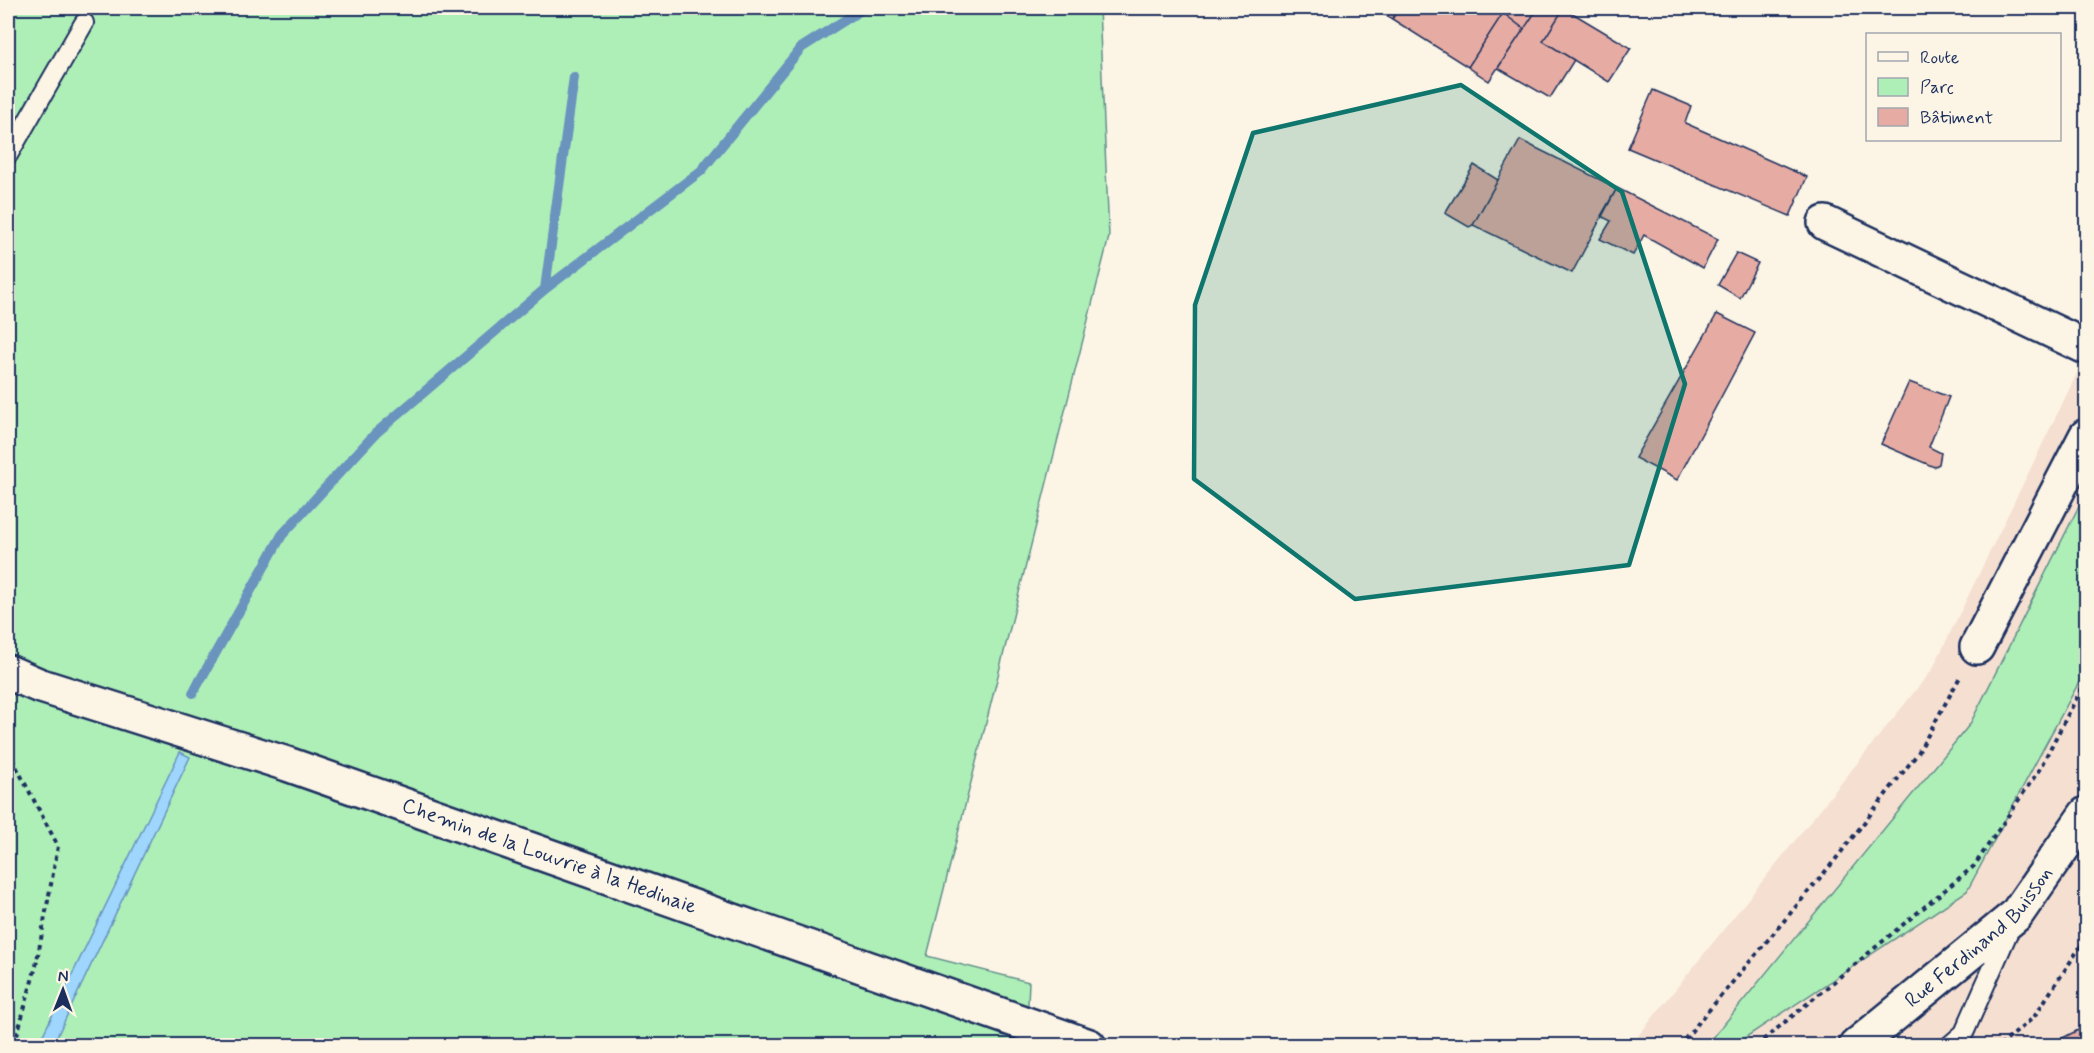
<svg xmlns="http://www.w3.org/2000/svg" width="2094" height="1053" viewBox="0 0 2094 1053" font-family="Mynerve,sans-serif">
	<rect width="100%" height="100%" fill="#fcf5e5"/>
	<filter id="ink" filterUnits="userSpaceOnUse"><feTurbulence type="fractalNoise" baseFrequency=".0167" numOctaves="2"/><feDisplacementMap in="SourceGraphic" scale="12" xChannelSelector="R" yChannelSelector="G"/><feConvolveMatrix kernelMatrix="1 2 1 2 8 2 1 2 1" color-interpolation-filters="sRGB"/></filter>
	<g filter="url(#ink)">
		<path fill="#f5dfd1" d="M2086 355V1045L1630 1046 1932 670Z"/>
		<path fill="#aeefb8" stroke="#648f8b" stroke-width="1.5" d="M8 8H1099L1109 237 927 956 1029 982 1026 1045H8Z
			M2086 492V669L1967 891 1734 1045H1707L1970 724Z"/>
		<path fill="#9ed6fd" stroke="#6a93bd" stroke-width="1.5" d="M180 752 190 757 53 1045H38Z"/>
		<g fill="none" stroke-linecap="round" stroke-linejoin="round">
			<path stroke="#6a93bd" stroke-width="10" d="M545 289 701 171 801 48 864 8
				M193 693 282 535 376 433 545 289 574 77"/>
		</g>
		<path fill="#e6aca3" stroke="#1b2f5e" stroke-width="1.5" d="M1375 8H1400L1392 19Z
			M1400 8H1538L1524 29 1503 13 1468 67 1392 19Z
			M1538 8H1564L1543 41 1574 60 1550 98 1498 68Z
			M1564 8 1631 48 1609 82 1543 41Z
			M1503 13 1524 29 1489 81 1468 67Z
			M1653 90 1691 106 1685 123 1807 177 1790 216 1628 148Z
			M1520 140 1617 188 1572 273 1473 225Z
			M1474 165 1498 180 1473 225 1469 227 1445 213Z
			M1617 188 1718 239 1703 268 1644 235 1633 255 1600 239 1611 221 1601 216Z
			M1736 253 1758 263 1740 298 1718 285Z
			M1717 314 1755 333 1677 480 1635 458Z
			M1909 382 1949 397 1929 447 1941 453 1939 464 1934 467 1881 444Z
			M2086 1026V1046H2047Z"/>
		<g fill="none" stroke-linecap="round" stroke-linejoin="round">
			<defs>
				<path id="service" d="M8 155 84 23
					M1949 1046 1964 1033 2011 926"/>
				<g id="minor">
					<path d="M1825 223 2086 347"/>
					<path d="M1977 647 2086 436"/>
					<path id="s1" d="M8 672 38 685 287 764 1089 1046"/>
					<path id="s2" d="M1856 1046 2016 915 2086 814"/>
				</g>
			</defs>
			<use href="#service" stroke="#1b2f5e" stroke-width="22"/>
			<use href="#minor" stroke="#1b2f5e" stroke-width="38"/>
			<path stroke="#1b2f5e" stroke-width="4" stroke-dasharray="4.5 4.5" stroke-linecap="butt" d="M8 751 58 846 36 966 14 1046
				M1679 1046 1835 860 1918 753 1960 677
				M1756 1046 1974 866 2039 770 2086 680
				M2000 1046 2034 1017 2086 938"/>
			<use href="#service" stroke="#fcf5e5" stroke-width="18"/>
			<use href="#minor" stroke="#fcf5e5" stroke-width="33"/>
		</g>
	</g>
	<path fill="#0f766e" fill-opacity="0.2" stroke="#0f766e" stroke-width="4.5" stroke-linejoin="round" d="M1461 85 1622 192 1685 384 1629 565 1355 599 1194 479 1195 305 1253 133Z"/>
	<g text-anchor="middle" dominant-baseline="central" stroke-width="4.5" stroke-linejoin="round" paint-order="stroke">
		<g font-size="21" fill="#1b2f5e" stroke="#fcf5e5">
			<text stroke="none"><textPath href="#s1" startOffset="572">Chemin de la Louvrie à la Hedinaie</textPath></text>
			<text stroke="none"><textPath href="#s2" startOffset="165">Rue Ferdinand Buisson</textPath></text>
		</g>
	</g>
	<rect width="2094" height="1053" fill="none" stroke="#fcf5e5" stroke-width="30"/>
	<rect x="15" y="15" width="2064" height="1023" fill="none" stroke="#1b2f5e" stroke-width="2" filter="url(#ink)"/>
	<rect x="1866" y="33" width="195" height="108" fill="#fcf5e5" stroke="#a2a6af" stroke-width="1.5"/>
	<rect x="1878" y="52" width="30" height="9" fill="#fcf5e5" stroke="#a2a6af" stroke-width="1.5"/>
	<text x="1920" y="63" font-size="18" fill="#1b2f5e">Route</text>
	<rect x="1878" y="78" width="30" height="18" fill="#aeefb8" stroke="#a2a6af" stroke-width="1.5"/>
	<text x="1920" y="93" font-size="18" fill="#1b2f5e">Parc</text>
	<rect x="1878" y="108" width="30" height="18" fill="#e6aca3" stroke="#a2a6af" stroke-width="1.5"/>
	<text x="1920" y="123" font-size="18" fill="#1b2f5e">Bâtiment</text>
	<g transform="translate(63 990) rotate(1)" stroke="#fcf5e5" stroke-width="4.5" paint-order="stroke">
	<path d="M0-4.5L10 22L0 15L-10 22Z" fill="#1b2f5e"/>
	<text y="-9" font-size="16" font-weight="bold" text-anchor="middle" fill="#1b2f5e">N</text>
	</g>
</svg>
